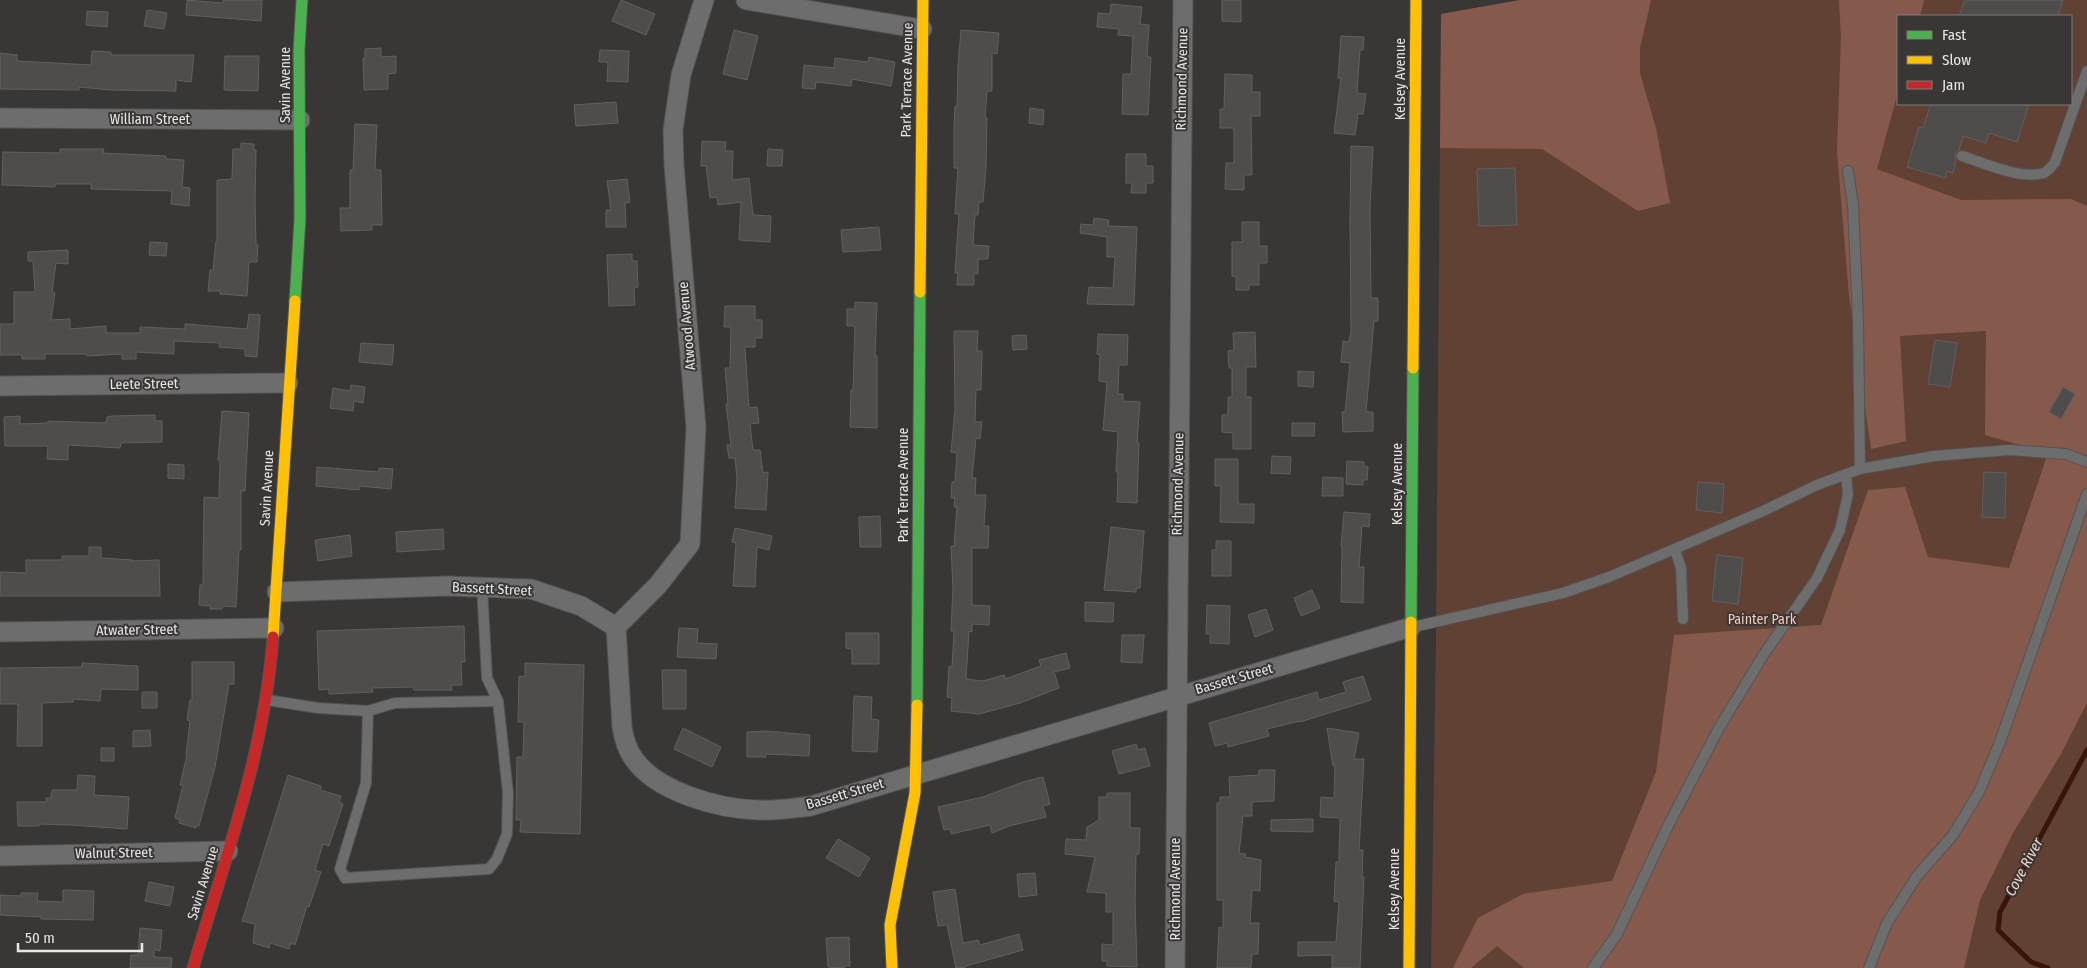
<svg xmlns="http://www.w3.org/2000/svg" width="2087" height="968" viewBox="0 0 2087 968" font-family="'Fira Sans Condensed',sans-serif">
	<rect width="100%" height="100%" fill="#383736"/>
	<path fill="#624135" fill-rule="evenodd" d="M1520 0H2087V968H1431L1436 642 1441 14ZM1898 16H2071V104H1898Z"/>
	<path fill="#855a4c" d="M1520 0H1651L1640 48V73L1656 128 1670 203 1638 211 1542 149 1440 148 1441 14Z
		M1839 0H1924L1920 16H1898V92L1877 169 1961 200 2071 199 2087 206V703L2061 754 2013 833 1980 900 1964 968H1524L1497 946 1471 968H1453L1478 918 1523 894 1612 881 1656 772 1674 635 1821 625 1868 490 1905 487 1928 557 2009 568 2048 453 1985 435 1986 331 1900 336 1906 441 1871 449 1849 296 1837 151 1841 38Z"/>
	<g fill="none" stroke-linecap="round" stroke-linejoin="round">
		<path stroke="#3a1408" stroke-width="5" d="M2048 968 2031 962 1998 930 2000 912 2087 750"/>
	</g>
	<path fill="#4e4d4c" stroke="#61605f" d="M187 0 223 3V0H262L261 21 186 15Z
		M621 0 655 14 646 35 612 21Z
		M1222 0H1241V22L1222 21Z
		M1965 0H2063L2058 16H1959Z
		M1111 4 1142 7 1140 24 1149 25 1147 57H1151L1148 115 1122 114 1123 74H1131L1133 36 1118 35 1119 29 1097 27 1098 13 1110 14Z
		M147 10 167 13 164 29 144 26Z
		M87 11 108 12 107 27 86 25Z
		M734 30 758 36 747 80 723 74Z
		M961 30 999 33 997 54 992 53V91H987L985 118H987L986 168 983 202H979L978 215H975L973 245 989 246 988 259H978V274L974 273V285H957L958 273H955L959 214H955L958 168H954V127L955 106H957L958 67Z
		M1341 36 1364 37 1363 50H1360L1357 93 1366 94 1363 114H1358L1355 135 1334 133 1341 78H1338Z
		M381 48V57L396 56V73L388 74V89L364 90 363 58H365V49Z
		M600 50 629 51 628 82 607 81 608 62H599Z
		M92 51 111 52V55H194L191 82 176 80V91L111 90 79 87V90L0 89V53L17 55V61L91 65Z
		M225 56H259L258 91 224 90Z
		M869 57 895 62 891 86 852 79 851 86 816 82 815 89 802 88 804 65 834 68 835 58 868 62Z
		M1225 74 1252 75V92H1260V116H1251L1252 175H1244V190L1225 189 1226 163H1234V128H1220V109H1224Z
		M616 102 618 123 576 126 574 105Z
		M1931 104H2029L2017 142 1989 133 1986 143 1963 136 1959 150 1955 154 1956 160 1953 173 1947 171 1945 178 1907 167 1919 127 1923 128Z
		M1030 108 1044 110 1043 125 1029 123Z
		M355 124 377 125 375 170H381L382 225H372V230L341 231 340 208H350V170H353Z
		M702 141 726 142 725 151H733L732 180 749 178 753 215 771 216 770 242 739 240 741 202 718 205 717 197 710 198 706 166H701Z
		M241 143 254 144V150H256L255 200 256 245H258L257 262H249L247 296 220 294V291H208L210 270H213L216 241H217V180L232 179 233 149H241Z
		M1351 146 1373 147 1370 208 1371 298H1378V321H1374L1366 412H1373V431L1343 432 1342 412H1345L1350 363 1341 362 1343 341 1349 342 1351 331 1350 220Z
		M60 149H104L103 153 166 156V159L184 160 182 187 190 188 189 206 171 204 172 191 91 189V184H55V187L2 185 3 152 60 153Z
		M768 149 783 150 782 166H767Z
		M1126 154H1146V166H1153V183H1146V193H1131L1132 183H1126Z
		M1515 168 1517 225 1479 226 1477 169Z
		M627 179 630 202 625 203 626 227H606V210H611L607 181Z
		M1094 218 1109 220 1108 226 1137 227 1134 305 1087 304 1089 287 1113 288 1115 257H1107V237L1080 233 1081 224 1093 225Z
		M1242 222H1259V246H1267V263H1259V285H1249V290H1236V277L1232 276V242H1242Z
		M879 227 881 250 843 252 841 230Z
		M150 242 167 243 166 256 149 255Z
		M68 250V264L56 263 52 292 55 293 51 320 70 319V329L106 326V333H140V327L185 329V324L247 329 249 314 260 315 257 357 245 356V349L219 347 220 343 174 341V354L136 352V359H122V354L87 356 86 354H45V359H22V355H0V324H14V292H35L33 261H28V252Z
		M632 254V261H637L638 287 634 288 635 305 609 306 607 255Z
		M855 302 877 303 875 356H877V428L850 427 851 390H853L855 326H847V309H855Z
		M725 306H755V320H762V338H755V347H745L749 408 757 407 759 423 750 424 753 450H760L763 473 768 472 766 510 735 508 737 478 735 458H729L727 445H731L726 404H728L725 368H730L731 327H724Z
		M954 331H978L977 351H982L981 390H976L975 422H982L980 439 976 438 972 478H976L975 495H986L984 526H989L988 548H972V605L990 606 989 625 972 624V632L969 631 966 679 983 681 1004 675 1005 679 1041 666 1039 660 1066 653 1070 668 1054 672 1059 688 1020 703 979 714 951 711 952 698 947 697 949 666 952 667 954 631H951L953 589 951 546H954L957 507H954L955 498H951L952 482H955L957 453 951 452 955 409Z
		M1255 332 1256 367H1246V397H1251V449H1233V433L1222 432V415H1228V397H1232V368H1229L1228 351 1234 350 1233 333Z
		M1098 334 1128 335 1127 365H1119L1118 394H1123V401L1140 402 1137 443H1139L1137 503 1117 502 1118 472H1116L1118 432 1103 430 1107 382 1099 381 1100 355 1097 354Z
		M1026 335 1027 349 1013 350 1012 336Z
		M1935 340 1957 343 1950 387 1928 384Z
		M361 343 394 345 392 365 359 362Z
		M1298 371 1314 372 1313 387 1298 386Z
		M351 385 365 387 363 403 354 401 353 411 330 408 333 388 350 391Z
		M2063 387 2075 394 2061 419 2049 412Z
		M222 411 249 413 245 491H241V550H239L236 607 223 606 222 609H210V606L199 605 200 585H203L204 497 219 498 220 460H218Z
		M155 415V421H162V442L121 443 120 448 68 445V460L47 459 48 446H5L4 417 20 416V424L48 423V421L106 423 107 417 112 416Z
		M1292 423H1315L1314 436H1292Z
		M1272 456 1291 457 1290 474 1271 473Z
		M1215 459H1238V504H1254V523L1220 522 1221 486H1215Z
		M1347 461 1364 462V466L1368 467 1367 480H1363V485L1346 484Z
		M168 464 184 465V479L168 478Z
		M317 467 379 472V468L393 469 391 489 360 486 359 490 316 486Z
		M1984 472 2006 473 2005 518 1982 517Z
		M1323 477 1343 478V496H1322Z
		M1698 482 1724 484 1722 513 1696 510Z
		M1344 512 1370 514 1369 527 1362 526 1359 567H1364L1363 603 1341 602 1342 546H1341Z
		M880 516 881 547H860L859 517Z
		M1111 527 1144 531 1140 588H1136V592L1104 590Z
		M735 528 772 536 769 550 757 547 755 587 733 586 736 543 732 542Z
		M443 529 444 549 397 552 396 532Z
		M350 535 352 556 318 561 315 540Z
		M1216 541H1231V576H1212V550H1216Z
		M89 547H101V558L133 560 132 561 159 560 160 596H0V572L26 573V560H62V556H89Z
		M1717 555 1743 558 1738 604 1712 601Z
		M1312 590 1320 608 1301 616 1294 598Z
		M1085 602 1114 603 1113 622 1085 621Z
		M1207 605 1230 606 1229 644 1210 643V634H1206Z
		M1266 609 1273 630 1255 637 1248 615Z
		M464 626 465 662H461L462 685H451L452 690H414L413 687 372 688 373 692 329 694V689L319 690 317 631Z
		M679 628 698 629 697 643 717 644 716 659 677 657Z
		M846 633H879V664H852V649L846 648Z
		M1122 635H1144L1142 663 1121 662Z
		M192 662H234V684H229L215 767 199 826 196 825V828L179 823 180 820 175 818 183 785H180L187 755H186L190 721 187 720 190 700 192 701Z
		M82 663 138 666V690L101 689 100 701 73 699V702L42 703V746H17L18 704H0V668L82 667Z
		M525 663 584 665 580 834 520 832 521 820H516L517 757H523L524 722H518L519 676 525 677Z
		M662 670H686V709H663Z
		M1363 676 1371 700 1300 722V721L1267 729 1269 736 1228 747 1227 743 1215 746 1209 723 1317 692 1319 700 1346 692 1343 682Z
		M142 692H157V708H142Z
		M854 696 872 697 871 719 879 720 877 752 852 751Z
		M683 728 721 747 712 767 674 749Z
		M1327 728 1359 733 1354 759H1364L1359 850H1363L1362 877H1364L1360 968H1332V955L1298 956V942H1336L1339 902 1334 901 1336 862H1339L1340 818 1320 817 1321 797 1334 798 1335 766H1333Z
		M150 730 151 746 133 747V731Z
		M766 731 810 735 809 756 766 754V757H747V732Z
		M1136 744 1138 750 1145 748 1150 766 1119 774 1112 751Z
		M101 748H114V761H101Z
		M1259 770H1275L1274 801 1252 802V816H1243L1239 853 1246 854 1245 857 1261 860 1260 891 1252 890 1250 923H1259L1258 954H1252L1251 968H1217L1219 927 1223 928V900H1217V803H1220V797H1230L1229 777 1259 775Z
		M78 775 95 776 94 795 129 797 127 829 71 825 39 824V826H18L17 802H46V798H51L52 790H77Z
		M288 775 321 786 320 790 341 796 339 802 343 804 329 846 323 844 315 870 321 872 309 907 307 906 295 945 291 943 289 949 270 943 269 948 253 943 255 924 242 921Z
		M1043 777 1050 804 1043 806 1046 817 1009 826 992 833 990 825 951 834 950 829 944 830 938 807 983 797 1023 782Z
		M1107 793H1130V828H1140L1139 854H1136L1135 901 1137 967 1107 966V961H1102V944L1113 945V912H1106V893L1087 892 1095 857 1065 854 1066 839 1086 840 1087 827 1099 820V797H1107Z
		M1313 819V832L1271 831V820Z
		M838 839 870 858 859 877 826 858Z
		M1035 873 1037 895 1019 897 1017 874Z
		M149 882 174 887 170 906 145 901Z
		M955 889 963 943 978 940 980 945 1019 934 1023 950 966 966V967L956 968 947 925 938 926 933 892Z
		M63 890 94 891 93 920 41 919V917L0 915V895L21 896V893H38L37 901 63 902Z
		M140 928 162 930 160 951 154 950V957L172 958 171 968H130L131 955H138Z
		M849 937 850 966H844V968L828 967 826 938Z"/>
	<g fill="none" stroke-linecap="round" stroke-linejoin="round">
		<defs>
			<path id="lane" d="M1962 156C1984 163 2021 180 2044 173 2048 171 2052 166 2055 162L2087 71
				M1848 171 1853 205 1858 319 1860 469
				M1675 550 1681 568 1683 619
				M1413 627 1563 593 1609 577 1761 512 1817 485 1860 469 1934 456 2009 450 2066 454 2087 462
				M267 700 318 708 368 711 366 783 340 869 345 878 489 869 497 859 507 834 508 793 498 701 487 678 482 587
				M368 711 395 703 498 701
				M1593 968 1617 934 1668 826 1719 728 1764 654 1817 578 1840 530 1848 494 1846 475
				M1869 968 1887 923 1917 876 1953 835 1979 792 2000 742 2087 494"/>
			<path id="street" d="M746 0 922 29
				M0 118 300 120
				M0 386 288 383
				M277 592 448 586 531 589 581 606 616 627
				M616 627 622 727C624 739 627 750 634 759 657 792 719 809 758 810 775 811 793 808 811 806L1411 627
				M616 627 658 585 690 544 696 427 674 165 673 130 681 75 704 0
				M0 632 274 628
				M0 856 228 851
				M1175 968 1183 0"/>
			<path id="fast" d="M295 301 300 218 299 50 302 0
				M1411 622 1413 368
				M917 705 920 292"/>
			<path id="slow" d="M920 292 923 0
				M1413 368 1416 0
				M273 637 295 301
				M892 968 890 925 915 793 917 705
				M1409 968 1411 622"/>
			<path id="jam" d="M193 968C225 859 265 751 273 637"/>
		</defs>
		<use href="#lane" stroke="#545352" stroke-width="12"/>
		<use href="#street" stroke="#545352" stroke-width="21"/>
		<use href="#fast" stroke="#545352" stroke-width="13"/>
		<use href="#slow" stroke="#545352" stroke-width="13"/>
		<use href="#jam" stroke="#545352" stroke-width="13"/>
		<use href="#lane" stroke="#6e6d6d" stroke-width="10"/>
		<use href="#street" stroke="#6e6d6d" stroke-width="19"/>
		<use href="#fast" stroke="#4caf50" stroke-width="11"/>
		<use href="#slow" stroke="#ffc107" stroke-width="11"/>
		<use href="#jam" stroke="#c62828" stroke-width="11"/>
	</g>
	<g text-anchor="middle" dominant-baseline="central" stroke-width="4" stroke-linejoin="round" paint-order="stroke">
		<g font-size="14" fill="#e9e7e6" stroke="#393635">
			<text transform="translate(1182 79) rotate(-89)">Richmond Avenue</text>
			<text transform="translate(1400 79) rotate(-90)">Kelsey Avenue</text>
			<text transform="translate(907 80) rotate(-89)">Park Terrace Avenue</text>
			<text transform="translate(285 85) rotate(-90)">Savin Avenue</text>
			<text x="150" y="119">William Street</text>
			<text transform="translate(687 326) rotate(-95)">Atwood Avenue</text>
			<text transform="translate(144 384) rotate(-1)">Leete Street</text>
			<text transform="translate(1178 484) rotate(-89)">Richmond Avenue</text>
			<text transform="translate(1397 484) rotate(-90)">Kelsey Avenue</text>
			<text transform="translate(903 485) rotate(-90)">Park Terrace Avenue</text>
			<text transform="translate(267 488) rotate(-87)">Savin Avenue</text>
			<text transform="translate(492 589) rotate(3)">Bassett Street</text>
			<text transform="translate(137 630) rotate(-1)">Atwater Street</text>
			<text transform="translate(1234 679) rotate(-16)">Bassett Street</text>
			<text transform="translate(845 794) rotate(-16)">Bassett Street</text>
			<text transform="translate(114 853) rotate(-1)">Walnut Street</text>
			<text transform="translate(203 883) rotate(-73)">Savin Avenue</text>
			<text transform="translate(1175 889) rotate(-90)">Richmond Avenue</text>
			<text transform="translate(1394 889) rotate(-90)">Kelsey Avenue</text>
		</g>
		<g font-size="14" fill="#fac9ba" stroke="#393635">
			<text x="1762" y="619">Painter Park</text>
		</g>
		<g font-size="15" font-style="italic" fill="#f3d2c8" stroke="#393635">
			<text transform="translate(2024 867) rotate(-62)">Cove River</text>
		</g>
	</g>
	<rect x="1897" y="15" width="175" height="90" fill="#393635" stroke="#7f7d7c"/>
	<rect x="1907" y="31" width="25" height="8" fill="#4caf50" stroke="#7f7d7c"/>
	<text x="1942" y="40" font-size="15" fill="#e9e7e6">Fast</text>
	<rect x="1907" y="56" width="25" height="8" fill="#ffc107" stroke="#7f7d7c"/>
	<text x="1942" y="65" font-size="15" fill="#e9e7e6">Slow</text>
	<rect x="1907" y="81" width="25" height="8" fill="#c62828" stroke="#7f7d7c"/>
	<text x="1942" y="90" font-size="15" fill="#e9e7e6">Jam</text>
	<path d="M18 943v8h124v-8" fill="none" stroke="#e9e7e6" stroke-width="2.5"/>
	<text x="25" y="943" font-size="15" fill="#e9e7e6" stroke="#393635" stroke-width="4" paint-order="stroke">50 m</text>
</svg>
